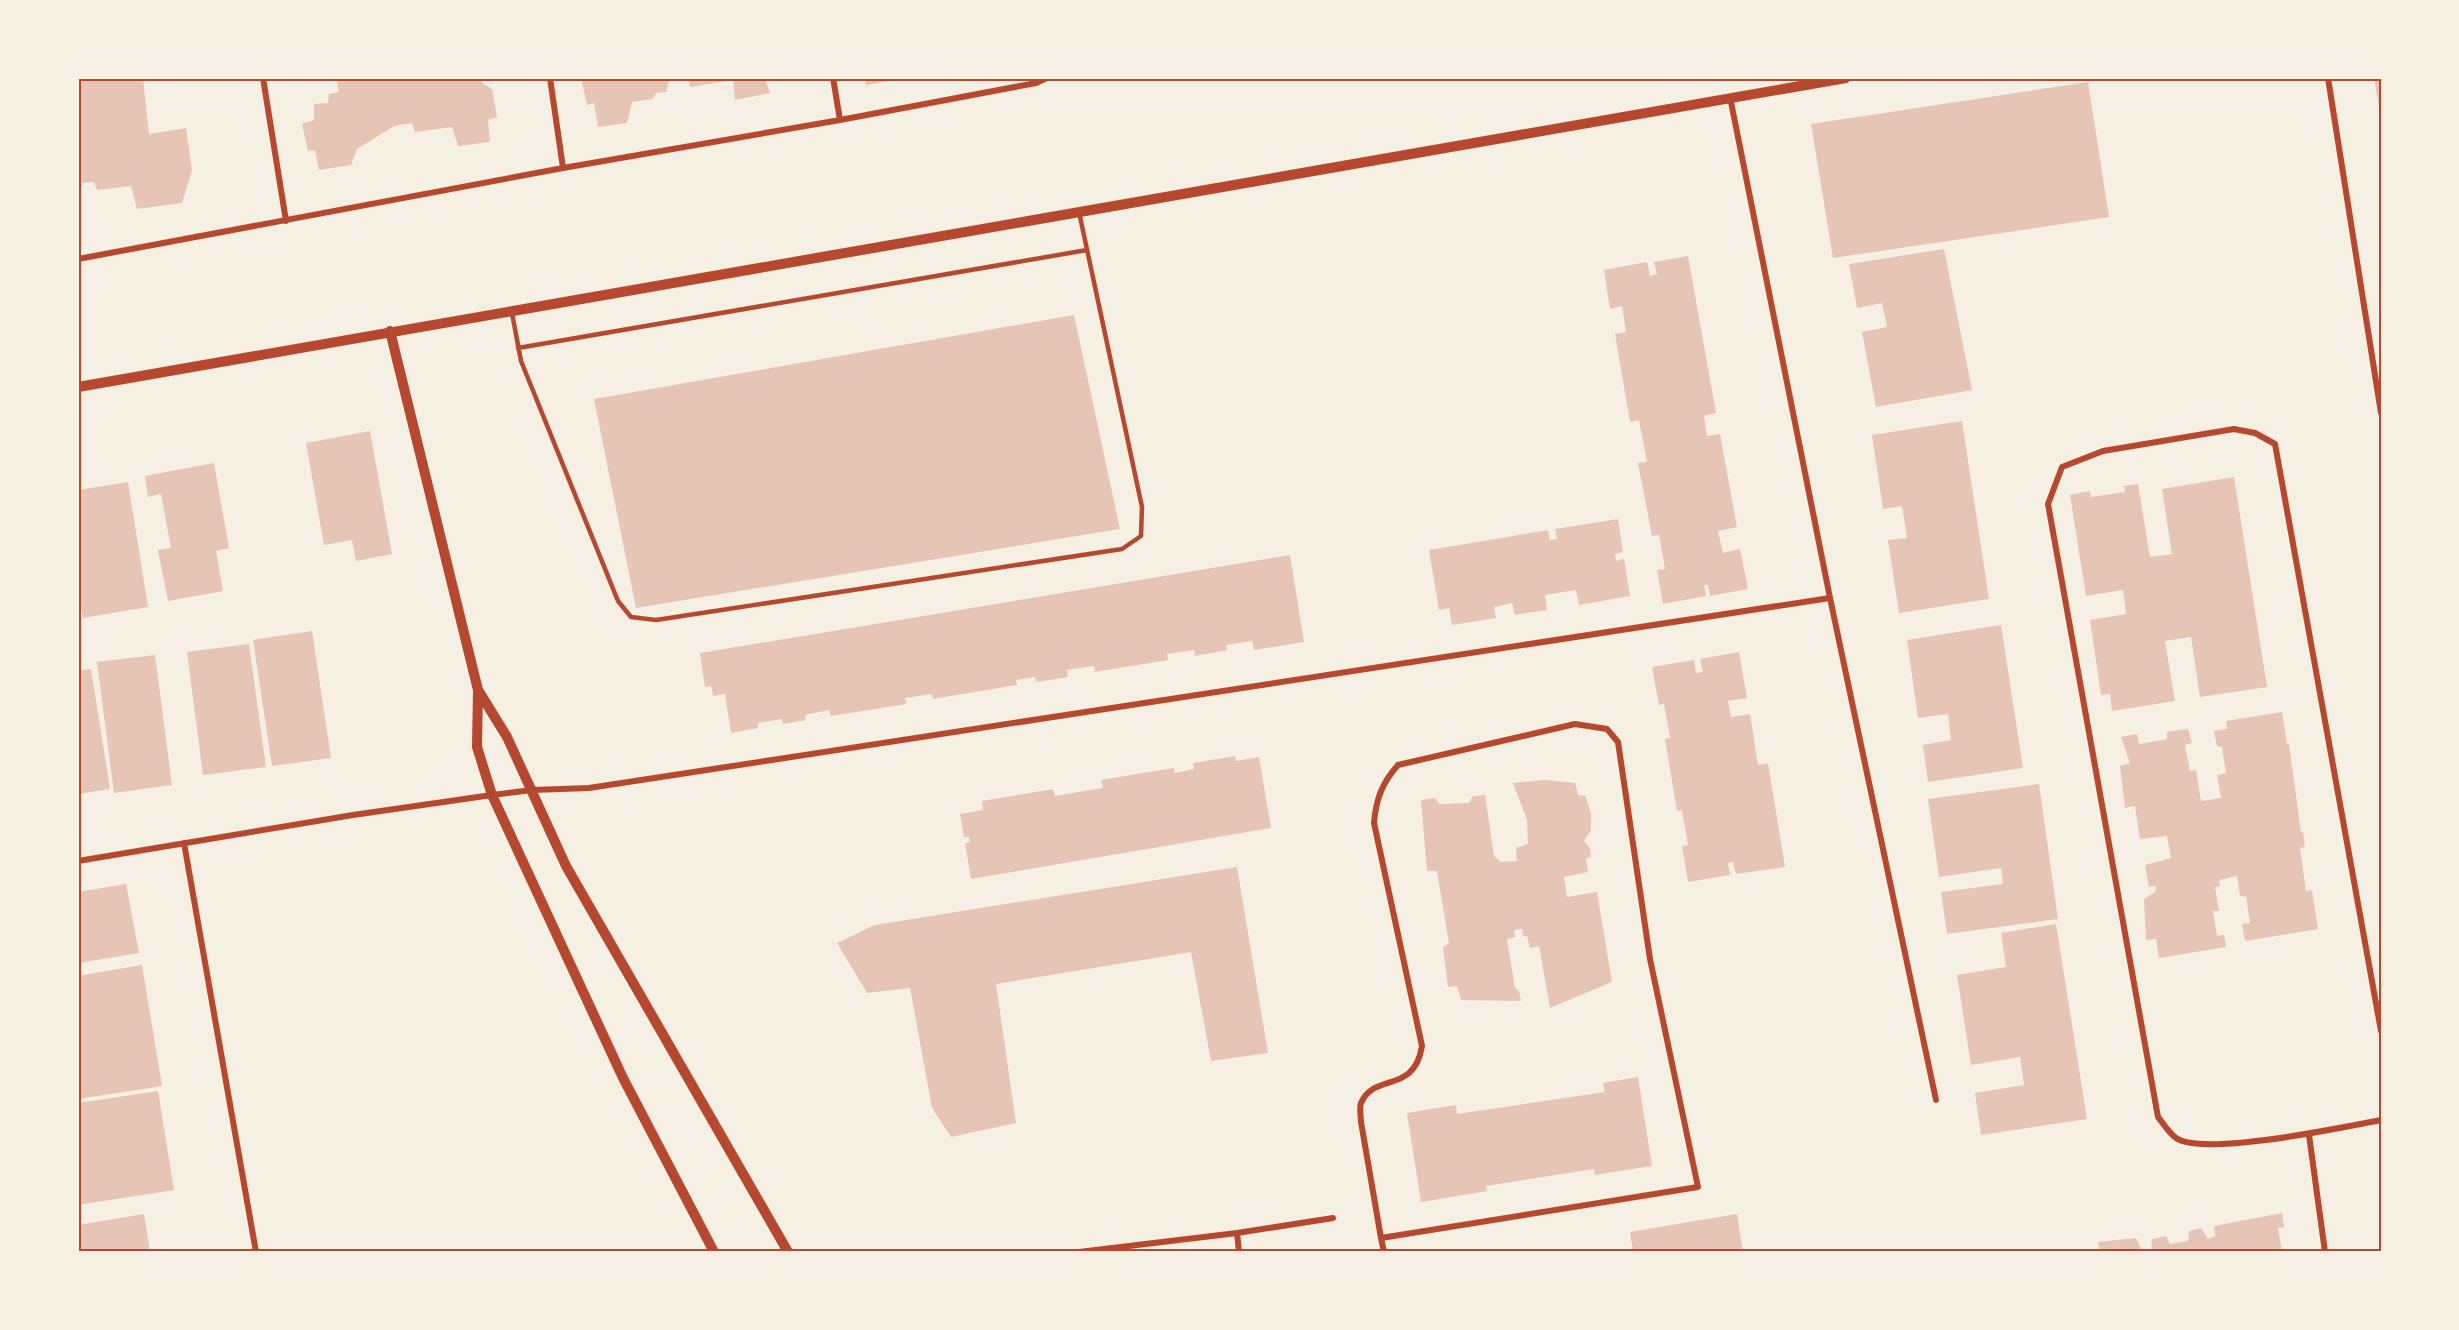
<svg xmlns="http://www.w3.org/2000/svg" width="2459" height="1330" viewBox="0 0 2459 1330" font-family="Overpass,sans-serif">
	<rect width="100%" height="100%" fill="#f6efe4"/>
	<path fill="#e6c5b7" d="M78 78H143L149 134 186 128 192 170 182 203 137 209 131 186 97 190 94 182 82 183 81 189 78 191Z
		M336 78H481L482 83 492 89 497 117 488 120 490 142 458 146 452 127 415 132 412 123 394 126 357 149 351 165 319 170 315 150 308 151 302 124 314 120V104L328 103 329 94 339 92Z
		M581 78H682V79L669 81 666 92 656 93 653 99 632 102 627 123 598 127 594 103 587 105Z
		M688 78H765L770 93 735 100 733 80 690 87Z
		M864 78H901V79L866 85Z
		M2374 78H2381V111L2380 112Z
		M2088 82 2109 217 1833 258 1811 124Z
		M1944 249 1972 390 1876 407 1862 332 1887 327 1882 303 1857 308 1849 264Z
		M1688 256 1716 413 1704 416 1707 436 1720 434 1737 527 1718 531 1723 553 1740 549 1748 589 1710 596 1708 585H1704L1706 596 1663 604 1657 570 1665 569 1659 535 1652 536 1638 463 1647 462 1639 420 1630 422 1615 334 1626 332 1622 306 1610 309 1604 270 1647 262 1650 276 1657 274 1654 262Z
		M1074 315 1120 529 636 608 594 399Z
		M1962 421 1989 599 1899 613 1888 540 1907 538 1902 506 1883 509 1872 435Z
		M370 431 392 554 356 561 352 540 324 545 306 443Z
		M214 463 229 548 216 551 223 591 168 601 158 550 171 548 161 494 148 497 145 476Z
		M2234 477 2267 687 2200 697 2191 637 2165 641 2175 701 2112 711 2110 694 2101 695 2090 620 2126 614 2123 590 2086 596 2070 495 2090 491 2091 497 2125 492 2124 486 2138 484 2150 557 2172 554 2162 489Z
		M128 482 148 607 83 618 78 588V490Z
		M1618 519 1623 552 1615 554 1616 561 1624 559 1630 596 1579 605 1576 590 1545 595 1547 610 1515 615 1512 603 1494 607 1496 618 1452 625 1449 608 1439 610 1429 550 1548 530 1550 540 1557 539 1555 529Z
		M1290 555 1304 642 1254 650 1252 641 1226 645 1227 650 1195 656 1194 650 1167 654 1168 660 1095 672 1094 666 1067 670 1068 677 1036 682 1035 677 1016 680 1017 685 933 699 932 694 905 698 906 704 831 716 829 710 805 715 806 720 783 724 782 719 758 723V728L731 733 725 694 713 696 711 686 705 687 700 653Z
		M2001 625 2023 768 1928 782 1923 745 1951 740 1948 714 1918 718 1907 640Z
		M312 631 331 758 272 766 253 640Z
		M249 644 266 767 203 775 187 652Z
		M1739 652 1747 698 1728 701 1731 717 1750 714 1758 765 1768 763 1785 867 1736 874 1733 862 1728 863 1730 875 1688 882 1682 846 1688 845 1682 810 1677 811 1665 739 1670 738 1664 704 1659 705 1652 667 1694 660 1696 673 1703 672 1700 659Z
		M155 655 172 785 114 793 97 662Z
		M91 669 110 789 78 794V671Z
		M2282 712 2287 744H2289L2301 832H2303L2305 847 2300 848 2306 891 2312 890 2318 929 2245 941 2242 924 2250 923 2246 897 2240 896 2237 876 2219 880 2220 886 2215 887 2219 911H2213L2217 936 2224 935 2226 947 2159 958 2156 939 2146 940 2144 899 2155 892 2156 886 2149 887 2145 865 2171 858 2167 836 2140 839 2135 806 2125 808 2120 766 2130 763 2121 737 2137 734 2139 744 2167 739V732L2188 729 2192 743 2185 745 2190 771 2196 770 2201 801 2221 798 2217 775 2226 773 2222 747 2217 746 2214 731 2227 729 2226 721Z
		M1235 756 1236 761 1259 757 1271 828 971 879 965 843 970 842 969 837H964L960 814 983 810 982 801 1053 789 1055 796 1103 788 1101 780 1174 768 1175 773 1194 769 1193 763Z
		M1545 780 1575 783 1578 795 1585 796 1591 813V830L1584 841 1590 848 1591 857 1586 858 1588 872 1564 877 1567 897 1597 892 1612 982 1550 1008 1539 946 1530 948 1527 936H1523L1522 929 1514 930 1515 937 1507 939 1515 988 1519 991 1521 1001 1461 1000 1457 986 1448 987 1443 947 1449 943 1437 871H1427L1421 800 1435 798 1439 804 1469 803 1473 796 1485 795 1494 856 1501 862 1517 861 1516 848 1528 844 1527 820 1513 783Z
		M2039 784 2058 919 1947 934 1941 892 2003 884 2001 868 1939 877 1928 799Z
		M1237 867 1268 1053 1211 1061 1191 952 996 984 1016 1123 951 1137 932 1108 910 988 867 993 837 943 875 925Z
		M126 884 139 953 78 963V892Z
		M2056 924 2087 1119 1981 1135 1975 1093 2024 1085 2020 1057 1971 1065 1957 975 2006 967 2001 933Z
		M142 965 162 1086 78 1099V976Z
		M1638 1077 1652 1166 1595 1175 1594 1169 1486 1186 1487 1191 1421 1202 1407 1113 1456 1105 1457 1114 1605 1092 1603 1083Z
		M158 1091 174 1190 78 1205V1103Z
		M2282 1213 2284 1227 2278 1228 2282 1252H2151L2152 1239 2166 1236 2170 1244 2188 1241 2189 1231 2201 1228 2208 1239 2215 1236 2214 1226Z
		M144 1214 150 1252H78V1225Z
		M1737 1214 1743 1252H1633L1630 1232Z
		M2136 1238 2143 1252H2100L2098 1242Z"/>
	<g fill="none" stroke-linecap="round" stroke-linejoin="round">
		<path stroke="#b5482f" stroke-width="4.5" d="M512 313 521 361 618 601 631 617 656 620 1122 549 1141 536 1142 507 1079 212
			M518 348 1087 250"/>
		<path stroke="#b5482f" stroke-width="6" d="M263 78 286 221
			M550 78 563 168
			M833 78 840 120
			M2328 78 2381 413
			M1730 97 1830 598 1936 1100
			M78 259 563 168 840 120 1036 83 1047 78
			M184 843 256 1252
			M78 861 353 815 492 795 532 790 589 788 1830 598
			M2381 1031 2275 444 2255 433 2234 429 2103 451 2062 467 2048 504 2158 1117C2163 1123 2169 1133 2176 1138 2203 1157 2345 1127 2381 1120
			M2309 1135 2325 1252
			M1237 1233 1239 1252
			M1381 1238 1698 1187 1650 959 1618 742 1607 729 1575 724 1398 765C1382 783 1376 799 1374 823L1422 1046C1414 1095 1374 1072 1361 1103 1359 1108 1361 1117 1361 1122L1381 1238 1384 1252
			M1079 1252 1237 1233 1333 1218"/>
		<path stroke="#b5482f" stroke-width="10" d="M390 331 478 690 477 747 492 795 623 1078 714 1252
			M78 387 1846 78
			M478 690 507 737 566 866 788 1252"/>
	</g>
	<rect width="2459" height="1330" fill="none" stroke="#f6efe4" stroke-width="159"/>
	<rect x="80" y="80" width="2300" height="1170" fill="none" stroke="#b5482f" stroke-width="2"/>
</svg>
